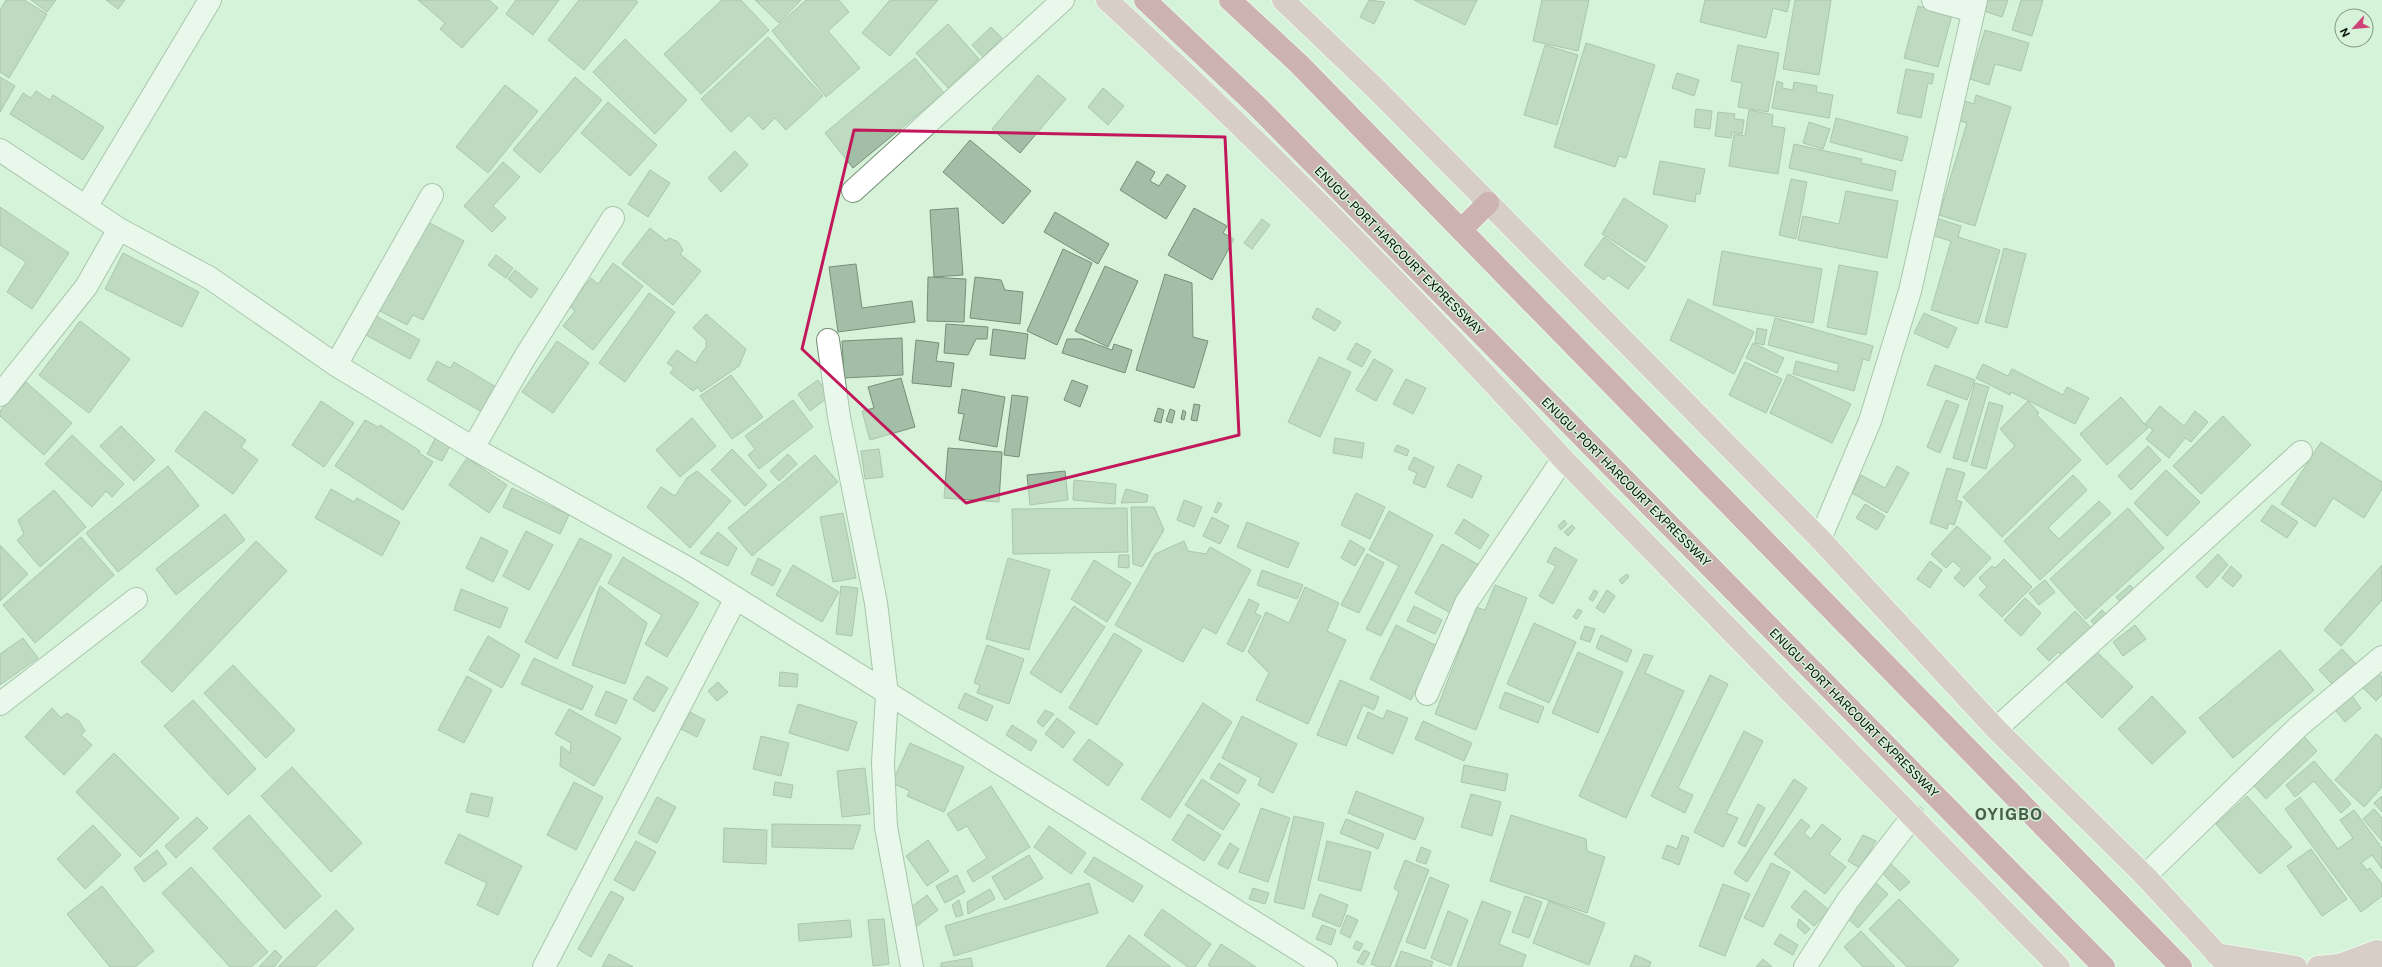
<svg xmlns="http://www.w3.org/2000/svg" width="2382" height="967" viewBox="0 0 2382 967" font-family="'Public Sans',sans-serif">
	<rect width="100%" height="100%" fill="#d6f3d9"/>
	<path fill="#a3bea6" stroke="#758f78" d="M6 0H24L47 14 9 78 0 72V10Z
		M31 0H56L47 12Z
		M106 0H125L118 9Z
		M418 0H489L498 8 462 48 440 29 445 23Z
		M516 0H559L533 35 506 14Z
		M579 0H635L638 2 584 70 548 40Z
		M722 0H741L769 30 701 94 664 54Z
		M755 0H801L779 23Z
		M806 0H839L849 12 828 31 860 68 826 97 772 31Z
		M890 0H938L890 56 862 33Z
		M1369 0 1385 2 1374 24 1360 17Z
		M1414 0H1477L1465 25Z
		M1542 0H1589L1578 51 1533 41Z
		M1705 0H1790L1787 12 1773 8 1766 38 1700 22Z
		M1795 0H1831L1819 75 1783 69Z
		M1987 0H2008L2002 17 1984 11Z
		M2021 0H2043L2032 36 2012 30Z
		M1918 6 1952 15 1938 67 1904 58Z
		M948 24 979 59 948 88 916 53Z
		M991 27 1002 38 983 57 972 45Z
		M1985 30 2029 43 2021 71 1995 64 1989 85 1970 79Z
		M768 37 823 96 786 130 775 118 763 130 749 115 731 132 701 99Z
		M625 39 687 100 655 134 593 72Z
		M1586 43 1655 65 1626 158 1619 156 1615 167 1554 147Z
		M1545 45 1578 55 1557 125 1524 115Z
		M1738 45 1779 53 1768 112 1738 107 1742 83 1731 81Z
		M915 58 944 93 853 168 825 133Z
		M1906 69 1934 74 1932 84 1928 83 1921 118 1897 113Z
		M1677 73 1699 80 1694 96 1672 88Z
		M1038 75 1066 99 1020 153 992 129Z
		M0 77 15 86 0 112Z
		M575 77 602 100 540 173 513 150Z
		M1777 81 1783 83 1782 88 1793 90 1794 82 1817 86 1816 92 1833 95 1829 118 1772 108Z
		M505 85 538 111 488 173 456 147Z
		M1103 88 1124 106 1108 125 1088 107Z
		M36 91 50 100 53 95 104 127 83 160 10 114 23 93 31 98Z
		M1976 95 2011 107 1975 226 1939 215 1967 123 1956 120 1962 100 1974 104Z
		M608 102 657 145 630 176 581 133Z
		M1696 109 1712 111 1710 129 1694 127Z
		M1749 110 1773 115 1772 126 1785 128 1778 174 1729 166 1734 134 1745 136Z
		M1718 112 1735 114 1734 119 1744 120 1742 134 1732 132 1731 138 1715 136Z
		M1836 118 1908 137 1902 161 1830 142Z
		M1809 122 1830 129 1823 149 1803 143Z
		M970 140 1031 191 1003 224 943 172Z
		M1794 144 1862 159 1861 163 1896 171 1892 191 1789 168Z
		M735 151 748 165 721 192 708 178Z
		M1137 161 1155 172 1150 181 1159 186 1167 174 1186 186 1166 219 1120 190Z
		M1660 161 1705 169 1700 194H1696L1695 202 1653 194Z
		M503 162 520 177 493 206 506 218 492 232 464 206Z
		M650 170 670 183 648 217 628 204Z
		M1791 179 1807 182 1796 239 1779 235Z
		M1846 191 1898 201 1887 258 1798 240 1803 216 1839 224Z
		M1624 198 1668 226 1646 262 1602 234Z
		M0 207 69 253 32 309 7 292 26 262 0 245Z
		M958 208 963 275 934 277 930 210Z
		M1194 208 1227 226 1223 233 1234 239 1212 280 1168 255Z
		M1055 212 1109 244 1098 264 1044 232Z
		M1933 217 1961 226 1958 237 2000 250 1978 324 1931 310 1951 241 1928 234Z
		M1262 219 1270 225 1252 249 1244 243Z
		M426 221 464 241 423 320 413 315 407 325 378 310Z
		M650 228 666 241 669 238 678 242 683 250 680 254 701 271 673 305 622 264Z
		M1604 237 1645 267 1628 289 1608 275 1604 280 1584 265Z
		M2004 248 2026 254 2007 328 1985 322Z
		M1063 249 1092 263 1057 345 1027 331Z
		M1722 251 1822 269 1813 323 1713 305Z
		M123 253 199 292 182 327 105 289Z
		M496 255 513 268 506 278 488 265Z
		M613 263 643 286 593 350 563 326 575 311 569 306 591 278 598 284Z
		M856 264 862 308 912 301 915 322 838 332 829 267Z
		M1839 265 1878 272 1866 335 1827 327Z
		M1105 266 1138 281 1108 347 1075 331Z
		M515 270 538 289 531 298 508 279Z
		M1165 274 1192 283 1193 337 1208 341 1194 388 1136 370Z
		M928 277 966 279 964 322 927 321Z
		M975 277 1001 280 1005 290 1023 292 1020 324 970 318Z
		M649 293 675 312 625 382 599 363Z
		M1688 299 1754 332 1734 374 1670 340Z
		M1317 308 1341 322 1335 331 1312 318Z
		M1924 313 1957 328 1948 348 1914 333Z
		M706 314 746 349 739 366 701 392 698 387 693 391 670 373 674 368 667 363 677 350 695 363 706 347V340L693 328Z
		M374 315 420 340 410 359 364 334Z
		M1775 318 1873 346 1869 361 1863 359 1854 391 1793 374 1796 361 1837 372 1839 364 1768 345Z
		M80 321 130 359 89 413 39 375Z
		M946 324 988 327 987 339H976L968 355 944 353Z
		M1757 328 1767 330 1764 345 1755 343Z
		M993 329 1028 334 1025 359 990 355Z
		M902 338 903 375 844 378 842 341Z
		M1067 339H1082L1112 350 1114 344 1132 350 1125 373 1062 353Z
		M916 340 939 343 936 361 954 363 951 387 912 383Z
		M557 341 589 363 553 413 522 392Z
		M1356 343 1371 351 1362 367 1347 359Z
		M1753 343 1784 358 1777 373 1746 358Z
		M1319 357 1351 372 1320 437 1288 422Z
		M1374 359 1393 370 1376 401 1356 390Z
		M437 361 450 368 454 362 496 387 482 412 427 380Z
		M1745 362 1782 379 1766 413 1729 395Z
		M1983 364 2008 376 2012 369 2063 395 2067 387 2089 398 2075 424 2011 392 2010 395 1976 378Z
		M1935 365 1975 380 1967 400 1927 385Z
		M1788 374 1851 404 1832 443 1770 413Z
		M731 375 763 417 732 439 700 396Z
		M901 378 915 427 870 440 862 411 874 408 868 387Z
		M1406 379 1426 388 1413 414 1393 404Z
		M818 380 830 396 810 411 798 394Z
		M1072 380 1088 386 1080 407 1064 400Z
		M26 382 72 423 44 455 0 416V411Z
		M1975 383 1989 387 1967 462 1953 458Z
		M962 389 1005 397 997 447 959 440 964 414 958 413Z
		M1012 395 1028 397 1019 457 1004 455Z
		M2121 397 2148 428 2107 465 2080 434Z
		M793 400 813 427 759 469 748 455 755 449 745 436Z
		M1946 400 1959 405 1940 453 1927 447Z
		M321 401 354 423 324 467 292 445Z
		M2028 401 2039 413 2037 415 2081 460 2002 537 1963 497 2015 446 2000 429Z
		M1989 402 2003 406 1986 469 1971 465Z
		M1194 404 1200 405 1197 421 1191 420Z
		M2160 406 2184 426 2195 411 2208 422 2191 442 2185 438 2169 458 2146 439 2153 430 2145 424Z
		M1158 408 1164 410 1161 423 1154 421Z
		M1170 409 1175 411 1172 423 1166 421Z
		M1183 410 1186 412 1184 420 1181 419Z
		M205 411 246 440 241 447 258 460 233 494 175 451Z
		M2223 416 2251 445 2201 494 2173 466Z
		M692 418 716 446 680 477 656 450Z
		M365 420 378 427 380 425 420 451 419 453 433 462 403 510 335 466Z
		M121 426 155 460 134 481 100 446Z
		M72 435 124 484 112 497 106 491 92 507 45 464Z
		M436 437 451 444 442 461 427 454Z
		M1335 438 1364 443 1362 458 1333 453Z
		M2321 442 2382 482V489L2364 518 2333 498 2315 527 2281 504Z
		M1397 445 1409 450 1407 456 1394 451Z
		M2148 446 2161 460 2131 490 2118 476Z
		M948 448 1002 452 999 502 944 498Z
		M732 449 767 485 745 506 711 470Z
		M879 449 883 477 865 479 861 451Z
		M788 454 797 464 779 481 770 471Z
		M815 455 838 482 752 556 728 528Z
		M1414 457 1434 467 1425 488 1413 483 1417 473 1408 469Z
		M467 458 507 485 489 513 449 485Z
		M1458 464 1482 476 1472 498 1447 486Z
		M168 466 199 506 118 572 86 533Z
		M1897 466 1909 473 1887 513 1852 493 1861 475 1885 488Z
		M1947 468 1965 473 1956 500 1962 502 1954 525 1949 523 1947 529 1930 523Z
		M2166 470 2200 502 2167 536 2134 503Z
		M697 471 731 501 690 548 647 507 661 487 675 496 687 478Z
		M1065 471 1068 500 1030 505 1027 475Z
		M2073 475 2087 490 2048 528 2059 539 2099 501 2111 513 2040 580 2004 541Z
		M1074 480 1116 484 1115 504 1073 500Z
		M512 488 569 515 560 534 503 507Z
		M331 489 354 502 357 498 400 522 382 556 315 518Z
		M1126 489 1148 495 1147 502 1121 503Z
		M54 490 86 527 40 567 17 540 24 534 18 520Z
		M1356 493 1385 507 1370 539 1341 525Z
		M1184 500 1202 507 1194 527 1177 520Z
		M1218 502 1222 504 1217 513 1214 512Z
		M1865 504 1885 516 1877 530 1856 518Z
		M2272 505 2298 522 2287 538 2261 521Z
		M1131 507H1154L1164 530 1142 567 1133 564Z
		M1127 508 1128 552 1013 554 1012 509Z
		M2128 508 2164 548 2086 619 2050 579Z
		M1389 511 1433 535 1381 636 1366 629 1399 566 1369 550Z
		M843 513 856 578 833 582 820 517Z
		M225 514 245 540 176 595 156 569Z
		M1212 517 1229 526 1220 544 1203 536Z
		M1464 519 1489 535 1480 549 1455 533Z
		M1564 520 1567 524 1561 530 1558 526Z
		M1247 522 1299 543 1288 568 1237 547Z
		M1572 525 1575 528 1568 536 1564 532Z
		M1957 526 1991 558 1964 587 1954 578 1962 569 1953 561 1946 568 1931 554Z
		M526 531 553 545 529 590 503 576Z
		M718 532 737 548 728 566 700 553Z
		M81 537 114 575 35 643 3 605Z
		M481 537 508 551 493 582 466 568Z
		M580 538 612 555 557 659 525 642Z
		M1350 540 1365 549 1355 566 1341 558Z
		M256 541 287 571 172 692 141 662Z
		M1184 541 1188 551 1206 554 1210 547 1251 570 1216 634 1203 627 1183 662 1115 625 1155 554Z
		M1442 544 1479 565 1452 614 1415 593Z
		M0 545 28 574 0 601Z
		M1555 547 1577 560 1553 604 1539 596 1556 566 1547 562Z
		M1367 554 1384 563 1359 613 1341 605Z
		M2218 554 2228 565 2207 588 2196 577Z
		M1119 555H1129V568L1118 567Z
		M623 557 699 603 667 657 645 644 662 615 608 583Z
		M758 558 781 570 773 586 751 574Z
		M1008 558 1050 570 1029 650 986 639Z
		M2004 559 2032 587 2002 617 1979 595 1987 587 1979 578 1992 566 1995 568Z
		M1094 560 1131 583 1107 622 1071 599Z
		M1930 561 1942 570 1930 588 1917 579Z
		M793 565 839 592 822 622 776 595Z
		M2382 565V600L2341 646 2324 630Z
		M2231 566 2242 576 2233 587 2222 578Z
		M1262 570 1303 585 1297 599 1257 585Z
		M1627 574 1629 577 1622 584 1619 580Z
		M2045 580 2055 592 2039 605 2029 593Z
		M1495 585 1527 598 1476 730 1435 714 1476 607 1485 610Z
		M2130 585 2138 594 2124 606 2116 597Z
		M600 586 647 623 625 684 572 665Z
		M841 586 858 588 852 636 836 634Z
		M1305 587 1339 603 1327 631 1346 640 1308 724 1256 700 1269 673 1248 652 1266 612 1289 623Z
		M461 589 508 608 500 628 454 610Z
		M1594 590 1598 592 1593 601 1589 599Z
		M1607 590 1615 596 1604 613 1596 608Z
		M2025 598 2041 613 2021 636 2004 620Z
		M1249 599 1259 604 1255 613 1261 616 1243 652 1227 644Z
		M1074 606 1105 627 1061 693 1030 673Z
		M1414 606 1442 620 1435 634 1407 621Z
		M1578 609 1582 611 1577 619 1573 617Z
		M2102 610 2111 619 2099 630 2091 621Z
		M2075 611 2094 631 2066 659 2058 652 2049 661 2037 649Z
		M1534 623 1576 642 1549 703 1507 684Z
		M1396 625 1437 646 1411 700 1370 679Z
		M2135 625 2146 639 2123 656 2113 642Z
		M1585 626 1595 629 1590 642 1580 639Z
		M1114 633 1142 650 1097 725 1069 708Z
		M1601 635 1632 650 1627 662 1596 648Z
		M488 636 520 655 502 688 469 670Z
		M23 638 38 658 0 685V654Z
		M987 645 1024 659 1009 704 977 693 980 685 974 683Z
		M2342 649 2356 664 2334 686 2319 670Z
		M2280 650 2314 690 2233 758 2199 718Z
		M1578 652 1623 672 1598 733 1552 713Z
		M2097 652 2133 687 2102 718 2066 682Z
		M1644 654 1653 656 1645 673 1684 691 1626 818 1579 796Z
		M534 658 593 686 582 710 521 684Z
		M233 665 295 730 266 758 204 693Z
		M780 672 798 674 797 687 779 686Z
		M2378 673 2382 677V695L2376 701 2363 688Z
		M1710 675 1728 684 1678 788 1693 795 1685 813 1651 796Z
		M467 676 492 690 464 743 438 730Z
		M647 676 668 688 654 712 633 699Z
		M1340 680 1379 697 1374 710 1363 705 1346 746 1317 735Z
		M718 682 728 692 717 701 708 691Z
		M606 691 627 700 616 724 595 715Z
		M1505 692 1544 707 1538 723 1499 708Z
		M2349 692 2361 708 2345 722 2332 706Z
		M965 693 993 706 987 721 958 708Z
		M2152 696 2186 732 2152 764 2118 729Z
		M193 700 256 769 228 795 164 726Z
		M1203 703 1232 722 1170 818 1141 799Z
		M798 704 857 722 848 751 789 733Z
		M52 708 61 718 67 713 79 721 85 731 81 735 92 745 64 775 25 737Z
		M569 709 621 738 594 786 560 766 561 746 570 753 571 743 555 734Z
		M1045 710 1054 714 1043 727 1037 722Z
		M1387 710 1408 718 1393 754 1357 738 1368 712 1383 719Z
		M690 712 705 720 697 737 681 729Z
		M1242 716 1297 744 1273 793 1258 785 1261 778 1222 758Z
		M1057 718 1075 732 1063 748 1045 734Z
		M1423 721 1472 743 1464 761 1415 739Z
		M1012 725 1037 741 1031 751 1006 735Z
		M1744 731 1763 741 1726 813 1738 818 1723 847 1694 832Z
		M2301 733 2317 751 2266 799 2250 781Z
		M2376 734 2382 739V787L2364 807 2335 780Z
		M761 736 789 743 781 776 753 769Z
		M1089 739 1123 764 1108 786 1073 760Z
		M910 743 964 767 944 812 907 796 910 791 892 783Z
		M114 753 179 818 140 857 76 792Z
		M2314 761 2351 804 2341 813 2314 781 2295 797 2286 785Z
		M1219 763 1246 780 1238 794 1210 778Z
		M1464 765 1508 774 1505 791 1461 782Z
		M292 767 362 843 331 872 261 796Z
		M865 768 870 814 842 817 837 771Z
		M1202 779 1240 804 1223 830 1185 805Z
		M1794 779 1807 788 1747 882 1734 873Z
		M574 782 603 797 576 850 547 835Z
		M775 782 793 785 791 798 773 795Z
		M991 786 1030 847 973 882 967 871 987 858 967 826 958 831 947 814Z
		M1356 791 1424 818 1415 840 1348 813Z
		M471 793 493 798 488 817 466 812Z
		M1471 794 1501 802 1492 836 1461 827Z
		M2247 796 2292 847 2260 874 2216 824Z
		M2382 796V812L2374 803Z
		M657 797 676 807 657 843 638 833Z
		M2300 797 2338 849 2353 838 2340 820 2354 810 2382 848V869L2372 855 2361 863 2367 870 2370 868 2382 884V896L2361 912 2285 809Z
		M1758 804 1765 808 1745 847 1738 843Z
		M1261 808 1290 818 1268 882 1239 872Z
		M2374 809 2382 818V841L2363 819Z
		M1188 814 1221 835 1204 861 1172 840Z
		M249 815 321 896 285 929 213 848Z
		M1511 815 1586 839 1587 851 1605 857 1587 913 1490 881Z
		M1294 816 1324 823 1304 909 1274 902Z
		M197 817 208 828 176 858 165 846Z
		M1346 819 1384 834 1378 849 1340 833Z
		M1801 819 1810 826 1804 833 1811 839 1822 824 1841 839 1829 854 1846 867 1825 894 1774 854Z
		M772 824 861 825 853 849 772 847Z
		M93 825 121 855 85 889 57 859Z
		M1049 826 1086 853 1071 874 1034 847Z
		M724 828 767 830 766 864 723 862Z
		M459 834 522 866 498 915 477 905 487 883 445 863Z
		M1682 835 1689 838 1679 865 1662 858 1667 845 1677 849Z
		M1863 835 1876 841 1860 868 1848 861Z
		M928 840 949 871 927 886 906 856Z
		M636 841 656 852 634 891 614 880Z
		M1327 841 1371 852 1361 891 1318 880Z
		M1230 843 1239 849 1228 869 1218 864Z
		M1421 847 1431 851 1426 864 1416 861Z
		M2311 849 2347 899 2322 916 2287 866Z
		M157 850 167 864 144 882 134 868Z
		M1029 855 1043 878 1005 900 992 877Z
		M1094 857 1143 886 1133 902 1084 872Z
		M1405 860 1429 870 1390 967H1379L1371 964 1399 892 1394 888Z
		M1771 863 1790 872 1763 927 1744 918Z
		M1890 863 1910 882 1900 891 1881 872Z
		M191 867 268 952 251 967H230L162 893Z
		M957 875 965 892 945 903 936 886Z
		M1430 877 1449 885 1425 949 1406 942Z
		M1875 882 1888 894 1858 928 1845 916Z
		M1089 883 1098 913 954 956 945 926Z
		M1723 884 1750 894 1725 956 1699 946Z
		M102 886 154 951 135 967H110L67 914Z
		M1253 888 1269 893 1265 904 1249 899Z
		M990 889 995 899 968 914 967 902Z
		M1805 890 1829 910 1814 926 1791 907Z
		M611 891 624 898 591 957 578 949Z
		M1320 894 1348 905 1340 927 1312 916Z
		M927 895 938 910 917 926 906 911Z
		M1525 896 1542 902 1529 938 1512 932Z
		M1899 899 1959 960 1952 967H1907L1869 929Z
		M959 900 963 915 956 917 952 905Z
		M1482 901 1511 912 1499 944 1526 955 1522 967H1457Z
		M1549 901 1605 923 1589 965 1533 943Z
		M1162 909 1211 944 1195 967H1188L1144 935Z
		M336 910 354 929 339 944 315 967H278Z
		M1448 911 1468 920 1451 966 1431 958Z
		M1347 915 1358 920 1350 938 1340 933Z
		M884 919 889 964 873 966 868 920Z
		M1799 919 1810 929 1805 934 1797 926Z
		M850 920 852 937 799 941 798 924Z
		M1322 925 1336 930 1331 945 1316 939Z
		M1861 931 1895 967H1863L1844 947Z
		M1780 934 1798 945 1793 955 1774 944Z
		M1129 935 1171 967H1106Z
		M1356 941 1363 944 1359 951 1353 948Z
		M1221 944 1256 967H1211L1208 965Z
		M275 950 282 957 274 967H259Z
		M1364 950 1370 953 1363 965 1357 962Z
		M1401 951 1433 962 1431 967H1395Z
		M609 954 633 967H602Z
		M1635 955 1651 962 1649 967H1630Z
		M971 958 973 967H941V963Z
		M1763 959 1772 967H1756Z"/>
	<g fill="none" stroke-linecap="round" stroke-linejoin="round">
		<defs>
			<path id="minor" d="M1933 0 1973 11
				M0 150 119 229 210 278 336 365 473 448 686 567 1326 967
				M853 191 1063 0
				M86 207 210 0
				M828 340 839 417 876 603 887 694 883 763 886 827 912 967
				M336 365 432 195
				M0 395 86 287 119 229
				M473 448 525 357 613 218
				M1820 539 1870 421 1910 291 1976 0
				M1427 694 1466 603 1563 459
				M0 704 136 599
				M1996 729 2301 452
				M2145 876 2299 726 2382 657
				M544 967 736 598
				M1805 967 1848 900 1913 816"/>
			<path id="major" d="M1107 0C1265 146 1418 299 1563 459L2059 967
				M1283 0 1377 90 1820 539 1996 729 2145 876 2229 967
				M2216 954 2296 967
				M2318 967 2339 965 2377 951 2374 967"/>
			<path id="highway" d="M1145 0 1258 107 2104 967
				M1230 0 1299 64 2181 967
				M1461 230 1488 203"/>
		</defs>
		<use href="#minor" stroke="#758f78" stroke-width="24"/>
		<use href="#major" stroke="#fff" stroke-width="24"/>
		<use href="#highway" stroke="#fff" stroke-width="24"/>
		<use href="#minor" stroke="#fff" stroke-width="22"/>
		<use href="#major" stroke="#daa3b4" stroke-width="22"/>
		<use href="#highway" stroke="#c16682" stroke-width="22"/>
	</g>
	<path d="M0 0H2382V967H0ZM854 130 1225 137 1239 435 966 503 802 349Z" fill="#d6f3d9" fill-opacity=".55" fill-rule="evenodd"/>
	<path fill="none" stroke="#c2185b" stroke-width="3" stroke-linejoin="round" d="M854 130 1225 137 1239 435 966 503 802 349Z"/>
	<g text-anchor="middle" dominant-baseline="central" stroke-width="3" stroke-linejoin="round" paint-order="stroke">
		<g font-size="12" fill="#071109" stroke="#d6f3d9">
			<text transform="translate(1399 251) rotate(45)">ENUGU - PORT HARCOURT EXPRESSWAY</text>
			<text transform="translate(1626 482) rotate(45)">ENUGU - PORT HARCOURT EXPRESSWAY</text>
			<text transform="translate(1854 713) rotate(45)">ENUGU - PORT HARCOURT EXPRESSWAY</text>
		</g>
		<g font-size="16" font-weight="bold" letter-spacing="1" fill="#465f49" stroke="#d6f3d9">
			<text x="2009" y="814">OYIGBO</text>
		</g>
	</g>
	<g transform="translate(2354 28) rotate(243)"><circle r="19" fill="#d6f3d9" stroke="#839986"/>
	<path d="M0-3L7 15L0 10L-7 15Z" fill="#cf4477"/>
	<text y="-6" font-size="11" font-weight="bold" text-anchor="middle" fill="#071109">N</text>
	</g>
</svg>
